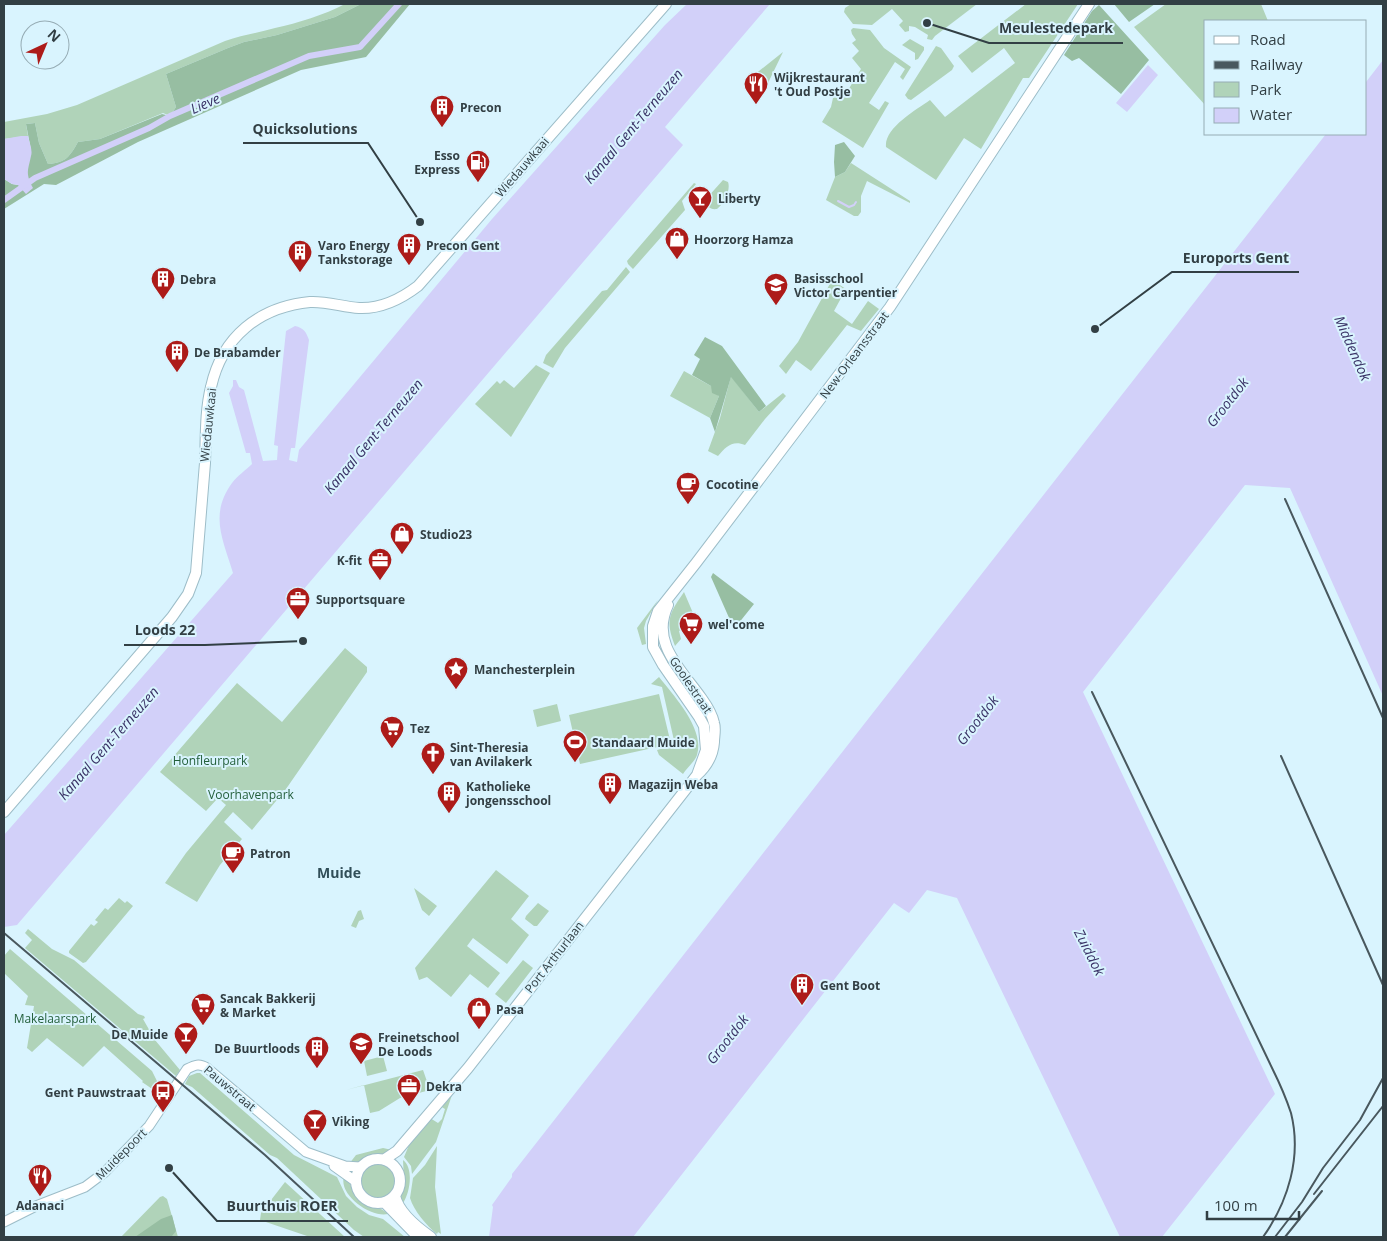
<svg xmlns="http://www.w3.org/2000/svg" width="1387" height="1241" viewBox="0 0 1387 1241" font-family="'Open Sans',sans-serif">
	<rect width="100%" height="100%" fill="#d9f4fe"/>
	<path fill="#b0d3b9" d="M345 4H361L335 17 277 35 244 42 228 48 166 74 176 107 170 116 163 113 100 139 78 142C70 156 66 163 48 164L39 143 35 123 26 124 28 136 4 139V122L47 114 77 105 225 41C242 35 258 33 275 28 298 23 324 15 345 4Z
		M851 4H977L935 36 932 40 927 39 928 35 915 27 909 26V31L905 32 899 25 903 21 892 9 872 25 853 24 844 12 845 8Z
		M1026 4H1078L1029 78H1023L981 149 964 138 936 180 886 147C884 128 916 110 930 100L945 117 1015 63 1004 48 972 73 958 56Z
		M1166 4H1261L1268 21H1206V106L1134 27Z
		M853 28 870 30 884 48 911 67 903 80 900 77 905 69 895 62 869 103 879 110 885 101 889 103 863 148 822 122 831 107 833 98 845 95 861 69 852 58 859 51 852 43 856 40 852 34 851 30Z
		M910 39 924 47V50L918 59 915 60V53L902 45Z
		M936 46 941 48 954 66 952 70 911 100 908 99 905 95Z
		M783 52 768 83 753 75H754Z
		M851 163 910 201V203L867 181 861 196V212L858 216H854L826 200 835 177 845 172Z
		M723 180 728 182C731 190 724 204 717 209 710 210 706 206 706 199Z
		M694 183 696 184 682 201 685 210 633 269 628 264 627 261Z
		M626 267 630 272 565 348 553 368 543 363 546 355 602 291 607 290Z
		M832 280 846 289 834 311 852 324 868 301 879 309 861 331 847 325 811 371 796 360 786 374 779 366 798 342Z
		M536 365 550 373 511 437 475 404 497 381 500 384 504 380 514 388Z
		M684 371 711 386 719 396 710 418 670 396Z
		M731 376 759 412 783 393 786 396 765 419 745 445C732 440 726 447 718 456L708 451 720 418Z
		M684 592 696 620 679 631 681 639 675 646C665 620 669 614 684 592Z
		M658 600 646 621 644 628 646 644 642 645 637 628Z
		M345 648 367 667V672L286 789 252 830 233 812 224 822 242 839 220 865 197 902 165 883 186 853 226 805 218 798 206 811 160 772 237 683 282 722Z
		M659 677C674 696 705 729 697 755 695 761 687 768 683 774L659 755 657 750 675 745 662 687 651 684Z
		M659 694 671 744 580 764 569 715Z
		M557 704 561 721 537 727 533 710Z
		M496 870 529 896 511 919 529 935 507 964 473 938 467 946 500 973 488 988 470 974 451 997 427 977 419 980 415 968Z
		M414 888 437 906 429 916 422 910Z
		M119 898 125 903 127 901 133 906 86 962 83 963 69 953V951L91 924 94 926 98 922 95 920 105 908 108 910Z
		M538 903 549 911 537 926H534L525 919 526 916Z
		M361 910 364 919 359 921 356 928 351 926 358 911Z
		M28 929 52 949 74 960 138 1014 144 1016 145 1018 143 1019 155 1040 180 1070 176 1076 25 948 32 940 25 933Z
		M10 949 152 1071 157 1081 165 1088 161 1095 142 1082 143 1081 104 1046 83 1067 47 1038 32 1052 27 1048 34 1006 25 1005 28 996 4 973V956Z
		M523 960 533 968 506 1003 495 994Z
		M383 1056 387 1071 367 1076 364 1061Z
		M423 1070 430 1090 400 1098 379 1111 370 1113 364 1085 346 1090Z
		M197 1073H200L294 1155 337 1177 346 1196 357 1207 369 1215 383 1219 405 1237H364L354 1230 277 1158 270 1155 192 1087 185 1084 189 1076Z
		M452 1095 436 1142 412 1174 411 1166 404 1157 412 1138 430 1118 438 1123 442 1119 445 1109 440 1106Z
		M437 1146 435 1187 441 1234 438 1232 437 1234C426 1225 414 1211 410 1198L413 1178 425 1165Z
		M383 1148 392 1150C382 1157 382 1152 372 1155 363 1157 359 1164 349 1164L356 1155Z
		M403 1160C414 1168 410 1193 403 1203L400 1196 404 1181Z
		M359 1180a19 19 0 1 1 38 0a19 19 0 1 1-38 0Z
		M344 1176C352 1184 354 1195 363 1202 372 1208 379 1205 388 1214 371 1218 338 1195 344 1176Z
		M285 1182 345 1237H310L260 1220 261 1213Z
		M163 1196 167 1199 178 1237H121L160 1197Z"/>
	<path fill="#97bea2" d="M361 4H410L366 57 301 70 138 142 56 185 44 184 4 209V179L12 184 18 185 27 178V169L31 150 26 124 35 123 39 143 48 164C66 163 70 156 78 142L100 139 162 114 170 116 176 107 166 74 228 48 244 42 277 35 335 17Z
		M1114 4H1155L1129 22Z
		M1099 5 1149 60 1121 94 1079 58 1072 61 1064 55 1092 11Z
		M844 142 855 156 845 172 835 177 834 162 835 145Z
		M705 337 722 346 766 406 759 412 731 377 715 432 710 418 719 396 712 393 711 386 692 375 700 359 694 355Z
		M713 573 754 604 734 629 711 577Z
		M172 1215 176 1231 172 1236 135 1237 161 1219Z"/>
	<path fill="#d2d0f9" d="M687 4H770L665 127 683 145 17 925 4 927V835L233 573C223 539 209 515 232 483 237 476 246 470 252 464L250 453H246L229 393 233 386V380H236L239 387 244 390 263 461 277 460 278 446 274 445 286 331 295 326C304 328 306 332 309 340L295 448H291L289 460 297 462 299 450 492 219 665 25Z
		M1383 60V696L1290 488 1245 485 1083 692 1275 1094 1162 1237H1120L957 898 927 890 909 913 894 903 633 1237H489L493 1207 492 1205 512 1177V1174L1326 134H1366V82Z
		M1148 65 1158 75 1127 112 1116 103Z
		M21 136H28C29 142 33 150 31 156 28 171 25 173 33 188L26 194 18 185 12 184 4 179V139Z"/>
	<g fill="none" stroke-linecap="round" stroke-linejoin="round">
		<path stroke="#d2d0f9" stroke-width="2" d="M838 201 849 207 854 205 856 202"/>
		<path stroke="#d2d0f9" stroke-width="6" d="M4 200 35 178 149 128 170 116 309 56 360 47 399 4"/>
		<defs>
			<path id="minor" d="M334 1166 355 1181
				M4 1222 36 1206 85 1187 105 1172 149 1126 187 1069C195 1065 199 1063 207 1068L306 1152 345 1166 360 1167"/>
			<path id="major" d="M697 775 706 750 704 726 699 717 663 665 653 647V626L658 611 696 563 890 307 1089 4
				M4 812 172 617 188 594 196 573C199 536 202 500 205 463 206 438 205 411 211 387 222 337 259 307 310 302 326 301 343 307 359 308 382 309 401 299 418 286L666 4
				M356 1181a22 22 0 1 1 44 0a22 22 0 1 1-44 0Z
				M385 1159 397 1151 468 1068 697 775C707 766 713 755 714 742 714 736 716 729 714 723 712 714 707 706 702 699 681 669 650 643 668 605
				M395 1196C399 1213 418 1228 431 1237
				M385 1203 418 1237"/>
		</defs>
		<use href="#minor" stroke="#9dbdc8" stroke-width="11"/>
		<use href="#major" stroke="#9dbdc8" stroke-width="12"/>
		<use href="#minor" stroke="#fff" stroke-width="9"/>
		<use href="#major" stroke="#fff" stroke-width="10"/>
		<path stroke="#49585e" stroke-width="2" d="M1285 499 1383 718
			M1092 692 1273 1070C1280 1084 1286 1098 1291 1113 1302 1157 1288 1202 1263 1237
			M1281 756 1383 985
			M4 933 265 1155 354 1237
			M1314 1194 1383 1106
			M1275 1237 1302 1202 1323 1168 1360 1120 1383 1078
			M1285 1237 1322 1191"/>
	</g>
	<defs>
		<symbol id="restaurant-pin" viewBox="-11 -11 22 30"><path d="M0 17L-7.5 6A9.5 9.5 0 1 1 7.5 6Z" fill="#ad1b19" stroke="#d9f4fe"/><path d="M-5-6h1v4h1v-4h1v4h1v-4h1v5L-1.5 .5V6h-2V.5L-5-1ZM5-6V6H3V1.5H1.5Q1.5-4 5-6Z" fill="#fff"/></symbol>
		<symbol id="building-pin" viewBox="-11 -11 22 30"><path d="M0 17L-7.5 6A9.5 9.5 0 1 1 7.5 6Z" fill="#ad1b19" stroke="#d9f4fe"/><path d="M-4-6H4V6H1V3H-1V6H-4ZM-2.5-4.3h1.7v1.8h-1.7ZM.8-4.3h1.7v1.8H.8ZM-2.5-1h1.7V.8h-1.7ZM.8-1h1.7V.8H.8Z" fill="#fff"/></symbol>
		<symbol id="fuel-pin" viewBox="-11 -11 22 30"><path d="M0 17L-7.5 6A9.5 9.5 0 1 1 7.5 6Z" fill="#ad1b19" stroke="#d9f4fe"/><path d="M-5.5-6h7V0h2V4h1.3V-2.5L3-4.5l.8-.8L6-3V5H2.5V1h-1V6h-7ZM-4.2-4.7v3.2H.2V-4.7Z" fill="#fff"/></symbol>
		<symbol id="bar-pin" viewBox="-11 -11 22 30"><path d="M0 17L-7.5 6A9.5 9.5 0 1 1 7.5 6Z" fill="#ad1b19" stroke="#d9f4fe"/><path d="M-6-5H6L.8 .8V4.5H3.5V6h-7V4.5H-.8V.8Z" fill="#fff"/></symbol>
		<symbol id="shop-pin" viewBox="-11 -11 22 30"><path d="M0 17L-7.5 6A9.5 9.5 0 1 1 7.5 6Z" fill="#ad1b19" stroke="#d9f4fe"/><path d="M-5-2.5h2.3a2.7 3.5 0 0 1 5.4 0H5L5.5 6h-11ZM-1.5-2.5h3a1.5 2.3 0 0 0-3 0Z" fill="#fff"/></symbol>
		<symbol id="school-pin" viewBox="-11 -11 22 30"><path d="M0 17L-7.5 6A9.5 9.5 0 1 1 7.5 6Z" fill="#ad1b19" stroke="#d9f4fe"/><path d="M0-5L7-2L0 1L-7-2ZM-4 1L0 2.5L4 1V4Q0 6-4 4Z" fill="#fff"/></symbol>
		<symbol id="cafe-pin" viewBox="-11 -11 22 30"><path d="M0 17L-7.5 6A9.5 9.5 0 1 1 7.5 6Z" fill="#ad1b19" stroke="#d9f4fe"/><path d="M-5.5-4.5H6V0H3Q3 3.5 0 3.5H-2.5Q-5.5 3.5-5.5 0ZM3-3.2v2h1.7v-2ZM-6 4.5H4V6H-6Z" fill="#fff"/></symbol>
		<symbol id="office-pin" viewBox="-11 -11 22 30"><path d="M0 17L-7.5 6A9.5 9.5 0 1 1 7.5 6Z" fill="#ad1b19" stroke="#d9f4fe"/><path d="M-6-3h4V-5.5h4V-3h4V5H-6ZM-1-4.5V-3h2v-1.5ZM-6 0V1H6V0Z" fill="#fff"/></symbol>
		<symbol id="supermarket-pin" viewBox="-11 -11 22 30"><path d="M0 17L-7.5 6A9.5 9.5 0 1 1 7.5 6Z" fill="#ad1b19" stroke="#d9f4fe"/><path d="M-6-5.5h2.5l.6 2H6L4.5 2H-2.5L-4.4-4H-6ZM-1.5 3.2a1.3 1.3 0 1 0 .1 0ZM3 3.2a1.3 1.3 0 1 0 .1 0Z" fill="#fff"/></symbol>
		<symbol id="sight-pin" viewBox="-11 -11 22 30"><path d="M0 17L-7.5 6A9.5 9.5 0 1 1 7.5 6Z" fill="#ad1b19" stroke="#d9f4fe"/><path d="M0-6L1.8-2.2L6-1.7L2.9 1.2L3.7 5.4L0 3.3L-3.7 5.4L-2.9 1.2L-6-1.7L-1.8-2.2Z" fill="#fff"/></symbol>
		<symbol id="stadium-pin" viewBox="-11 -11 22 30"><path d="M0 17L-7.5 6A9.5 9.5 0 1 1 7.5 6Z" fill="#ad1b19" stroke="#d9f4fe"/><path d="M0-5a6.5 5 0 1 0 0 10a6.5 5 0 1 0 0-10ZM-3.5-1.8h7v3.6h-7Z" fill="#fff"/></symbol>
		<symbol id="church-pin" viewBox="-11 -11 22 30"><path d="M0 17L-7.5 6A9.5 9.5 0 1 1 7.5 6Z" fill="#ad1b19" stroke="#d9f4fe"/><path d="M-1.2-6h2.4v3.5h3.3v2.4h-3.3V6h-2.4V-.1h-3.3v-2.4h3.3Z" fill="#fff"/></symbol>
		<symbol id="bus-pin" viewBox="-11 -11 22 30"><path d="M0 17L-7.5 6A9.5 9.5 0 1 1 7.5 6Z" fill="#ad1b19" stroke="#d9f4fe"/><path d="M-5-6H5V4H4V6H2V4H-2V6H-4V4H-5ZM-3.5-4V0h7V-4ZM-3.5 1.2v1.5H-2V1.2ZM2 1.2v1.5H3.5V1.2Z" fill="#fff"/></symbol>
	</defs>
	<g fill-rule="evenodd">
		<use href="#restaurant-pin" x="742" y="70" width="28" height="38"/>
		<use href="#building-pin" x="428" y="93" width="28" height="38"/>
		<use href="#fuel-pin" x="464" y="148" width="28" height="38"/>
		<use href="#bar-pin" x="686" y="184" width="28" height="38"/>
		<use href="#shop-pin" x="663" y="225" width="28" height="38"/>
		<use href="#building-pin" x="395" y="231" width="28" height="38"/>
		<use href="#building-pin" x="286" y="238" width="28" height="38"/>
		<use href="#building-pin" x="149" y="265" width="28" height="38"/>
		<use href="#school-pin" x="762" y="271" width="28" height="38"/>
		<use href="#building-pin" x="163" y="338" width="28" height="38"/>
		<use href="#cafe-pin" x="674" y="470" width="28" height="38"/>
		<use href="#shop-pin" x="388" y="520" width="28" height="38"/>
		<use href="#office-pin" x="366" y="546" width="28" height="38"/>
		<use href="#office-pin" x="284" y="585" width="28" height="38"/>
		<use href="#supermarket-pin" x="677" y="610" width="28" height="38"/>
		<use href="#sight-pin" x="442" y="655" width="28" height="38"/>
		<use href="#supermarket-pin" x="378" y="714" width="28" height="38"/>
		<use href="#stadium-pin" x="561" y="728" width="28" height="38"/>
		<use href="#church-pin" x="419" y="740" width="28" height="38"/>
		<use href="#building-pin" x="596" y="770" width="28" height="38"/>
		<use href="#building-pin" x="435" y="779" width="28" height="38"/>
		<use href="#cafe-pin" x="219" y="839" width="28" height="38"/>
		<use href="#building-pin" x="788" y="971" width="28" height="38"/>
		<use href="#supermarket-pin" x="189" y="991" width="28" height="38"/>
		<use href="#shop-pin" x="465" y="995" width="28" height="38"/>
		<use href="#bar-pin" x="172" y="1020" width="28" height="38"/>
		<use href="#school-pin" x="347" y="1030" width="28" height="38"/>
		<use href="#building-pin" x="303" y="1034" width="28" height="38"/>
		<use href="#office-pin" x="395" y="1072" width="28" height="38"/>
		<use href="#bus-pin" x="149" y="1078" width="28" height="38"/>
		<use href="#bar-pin" x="301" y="1107" width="28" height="38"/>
		<use href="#restaurant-pin" x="26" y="1162" width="28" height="38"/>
	</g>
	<g text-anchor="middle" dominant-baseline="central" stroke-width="4" stroke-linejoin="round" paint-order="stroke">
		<g font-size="12" font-weight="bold" fill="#323f44" stroke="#d9f4fe" text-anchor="start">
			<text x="774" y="77">Wijkrestaurant<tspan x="774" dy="14">'t Oud Postje</tspan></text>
			<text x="460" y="107">Precon</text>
			<text x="460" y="155" text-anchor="end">Esso<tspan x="460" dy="14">Express</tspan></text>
			<text x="718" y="198">Liberty</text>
			<text x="694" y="239">Hoorzorg Hamza</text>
			<text x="318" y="245">Varo Energy<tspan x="318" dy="14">Tankstorage</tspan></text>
			<text x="426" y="245">Precon Gent</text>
			<text x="794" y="278">Basisschool<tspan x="794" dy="14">Victor Carpentier</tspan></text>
			<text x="180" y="279">Debra</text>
			<text x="194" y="352">De Brabamder</text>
			<text x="706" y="484">Cocotine</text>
			<text x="420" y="534">Studio23</text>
			<text x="362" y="560" text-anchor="end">K-fit</text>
			<text x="316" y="599">Supportsquare</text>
			<text x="708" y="624">wel'come</text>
			<text x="474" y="669">Manchesterplein</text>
			<text x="410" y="728">Tez</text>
			<text x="592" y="742">Standaard Muide</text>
			<text x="450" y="747">Sint-Theresia<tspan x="450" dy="14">van Avilakerk</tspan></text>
			<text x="628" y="784">Magazijn Weba</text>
			<text x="466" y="786">Katholieke<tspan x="466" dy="14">jongensschool</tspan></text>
			<text x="250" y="853">Patron</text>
			<text x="820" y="985">Gent Boot</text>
			<text x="220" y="998">Sancak Bakkerij<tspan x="220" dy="14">&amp; Market</tspan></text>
			<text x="496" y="1009">Pasa</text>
			<text x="168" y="1034" text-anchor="end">De Muide</text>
			<text x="378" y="1037">Freinetschool<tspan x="378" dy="14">De Loods</tspan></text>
			<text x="300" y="1048" text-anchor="end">De Buurtloods</text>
			<text x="426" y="1086">Dekra</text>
			<text x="146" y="1092" text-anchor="end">Gent Pauwstraat</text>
			<text x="332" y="1121">Viking</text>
			<text x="40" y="1205" text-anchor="middle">Adanaci</text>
		</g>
		<g font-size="12" fill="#323f44" stroke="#d9f4fe">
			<text transform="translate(522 167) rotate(-49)">Wiedauwkaai</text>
			<text transform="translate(854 355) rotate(-53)">New-Orleansstraat</text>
			<text transform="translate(208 425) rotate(-84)">Wiedauwkaai</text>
			<text transform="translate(691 685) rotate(56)">Goolestraat</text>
			<text transform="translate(554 957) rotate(-52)">Port Arthurlaan</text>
			<text transform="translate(230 1088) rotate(40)">Pauwstraat</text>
			<text transform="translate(121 1154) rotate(-45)">Muidepoort</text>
		</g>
		<g font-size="12" fill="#225e39" stroke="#d9f4fe">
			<text x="210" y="760">Honfleurpark</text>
			<text x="251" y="794">Voorhavenpark</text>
			<text x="55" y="1018">Makelaarspark</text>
		</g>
		<g font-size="14" font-style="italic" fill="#3a3367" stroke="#d9f4fe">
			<text transform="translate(205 103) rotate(-24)">Lieve</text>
			<text transform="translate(633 126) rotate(-50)">Kanaal Gent-Terneuzen</text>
			<text transform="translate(1353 348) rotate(66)">Middendok</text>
			<text transform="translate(1227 402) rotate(-52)">Grootdok</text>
			<text transform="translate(373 436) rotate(-50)">Kanaal Gent-Terneuzen</text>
			<text transform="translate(977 720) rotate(-52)">Grootdok</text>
			<text transform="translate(108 743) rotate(-49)">Kanaal Gent-Terneuzen</text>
			<text transform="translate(1090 952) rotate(63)">Zuiddok</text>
			<text transform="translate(727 1039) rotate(-52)">Grootdok</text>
		</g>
		<g font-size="14" font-weight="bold" fill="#314e58" stroke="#d9f4fe">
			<text x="339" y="872">Muide</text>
		</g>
	</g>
	<path fill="none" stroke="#323f44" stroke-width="2" d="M927 23L989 43H1123M420 222L368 143H243M1095 329L1172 272H1299M303 641L205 645H124M169 1168L217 1221H348"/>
	<g fill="#323f44" stroke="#d9f4fe" stroke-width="2">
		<circle cx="927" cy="23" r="5"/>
		<circle cx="420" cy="222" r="5"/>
		<circle cx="1095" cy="329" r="5"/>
		<circle cx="303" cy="641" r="5"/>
		<circle cx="169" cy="1168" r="5"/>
	</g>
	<g font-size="14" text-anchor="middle" font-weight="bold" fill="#323f44" stroke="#d9f4fe" stroke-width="4" stroke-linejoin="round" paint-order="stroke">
		<text x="1056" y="33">Meulestedepark</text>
		<text x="305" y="134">Quicksolutions</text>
		<text x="1236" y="263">Euroports Gent</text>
		<text x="165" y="635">Loods 22</text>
		<text x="282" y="1211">Buurthuis ROER</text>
	</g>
	<rect width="1387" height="1241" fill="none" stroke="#323f44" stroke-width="10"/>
	<rect x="1204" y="20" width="162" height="115" fill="#d9f4fe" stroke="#96acb4"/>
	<rect x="1214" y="36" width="25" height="8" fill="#ffffff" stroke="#96acb4"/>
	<text x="1250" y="45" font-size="15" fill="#323f44">Road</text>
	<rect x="1214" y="61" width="25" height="8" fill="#49585e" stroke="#96acb4"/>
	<text x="1250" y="70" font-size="15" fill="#323f44">Railway</text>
	<rect x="1214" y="82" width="25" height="15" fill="#b0d3b9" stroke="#96acb4"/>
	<text x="1250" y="95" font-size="15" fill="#323f44">Park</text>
	<rect x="1214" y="108" width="25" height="15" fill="#d2d0f9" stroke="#96acb4"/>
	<text x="1250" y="120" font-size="15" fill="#323f44">Water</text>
	<g transform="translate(45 45) rotate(44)"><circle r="24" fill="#d9f4fe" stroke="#96acb4"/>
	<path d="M0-4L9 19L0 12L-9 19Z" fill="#ad1b19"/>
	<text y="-8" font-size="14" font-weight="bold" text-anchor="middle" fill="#323f44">N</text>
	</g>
	<path d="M1207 1211v8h92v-8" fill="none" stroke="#323f44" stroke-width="2.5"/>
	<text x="1214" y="1211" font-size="15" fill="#323f44" stroke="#d9f4fe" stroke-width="4" paint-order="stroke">100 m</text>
</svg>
